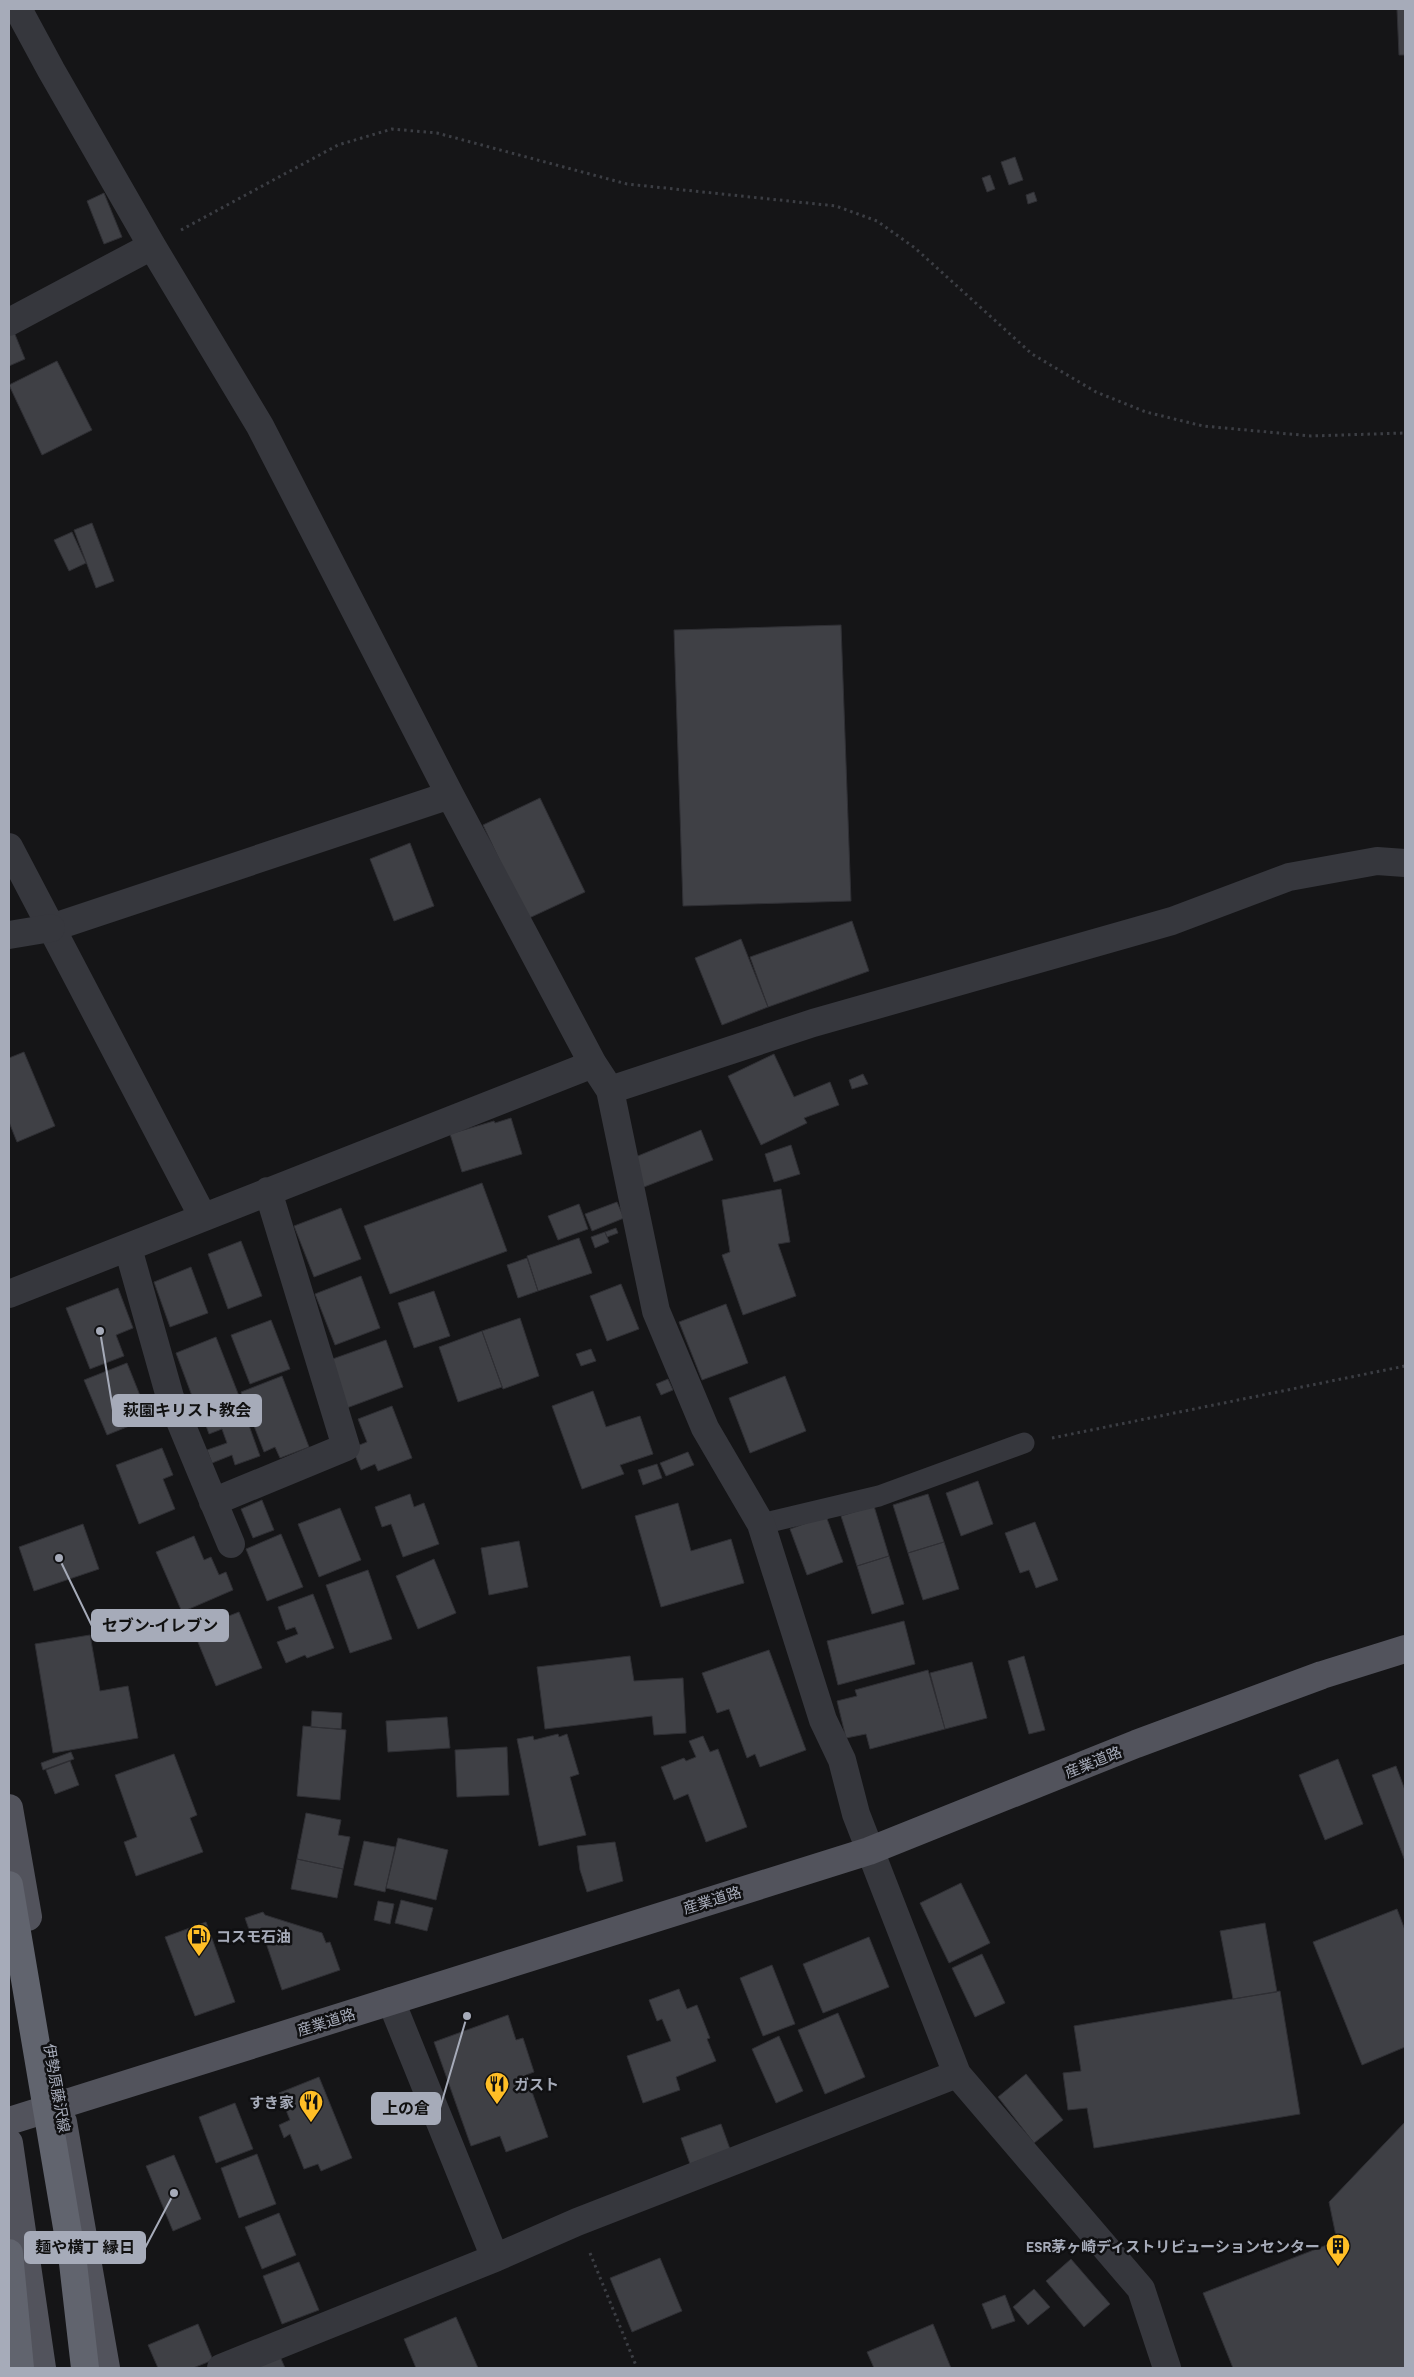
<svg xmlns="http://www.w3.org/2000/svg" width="1414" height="2377" viewBox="0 0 1414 2377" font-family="'Archivo Narrow','Noto Sans JP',sans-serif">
	<rect width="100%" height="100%" fill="#151517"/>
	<path fill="#3f4045" stroke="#2f2f34" d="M1397 9H1405V55H1399Z
		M1015 157 1023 180 1009 185 1001 162Z
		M990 175 995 189 987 192 982 178Z
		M1034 192 1037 201 1028 204 1026 195Z
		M104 193 122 237 104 244 87 201Z
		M14 332 25 359 9 366V334Z
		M57 361 92 430 42 455 9 385Z
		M92 523 114 581 96 588 74 530Z
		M72 532 86 563 69 571 54 540Z
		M841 625 851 901 683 906 674 630Z
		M540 798 585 892 527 919 483 825Z
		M410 843 434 906 394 921 370 859Z
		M852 921 869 971 768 1007 750 957Z
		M741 939 768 1007 722 1025 695 958Z
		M24 1052 55 1126 17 1142 9 1122V1058Z
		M774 1054 794 1097 830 1082 839 1105 804 1118 807 1123 761 1145 728 1076Z
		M863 1074 868 1084 852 1089 849 1080Z
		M511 1118 522 1154 462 1172 450 1134 494 1121 495 1123Z
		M701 1130 713 1160 644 1187 633 1158Z
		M791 1145 800 1174 774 1182 765 1154Z
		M482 1183 507 1251 390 1294 364 1226Z
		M781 1189 790 1242 778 1244 796 1296 743 1315 722 1255 730 1252 722 1200Z
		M617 1202 624 1218 592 1231 585 1214Z
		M579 1204 588 1229 558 1240 548 1216Z
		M341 1208 361 1259 314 1277 294 1226Z
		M616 1228 618 1233 607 1237 605 1232Z
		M605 1232 609 1242 595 1248 591 1237Z
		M579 1238 592 1273 538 1291 527 1256Z
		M241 1241 262 1296 228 1309 208 1254Z
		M527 1258 538 1291 518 1298 507 1265Z
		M191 1267 208 1313 170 1327 154 1282Z
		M361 1276 380 1328 335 1345 315 1294Z
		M621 1284 639 1329 607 1341 590 1296Z
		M118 1288 133 1328 116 1335 124 1356 90 1369 66 1308Z
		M434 1291 450 1336 414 1348 398 1303Z
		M726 1304 748 1363 702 1380 679 1322Z
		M520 1318 539 1376 503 1389 482 1331Z
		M271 1320 290 1369 250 1384 231 1335Z
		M482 1331 502 1387 458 1402 439 1347Z
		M216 1337 239 1396 198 1412 176 1353Z
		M386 1340 403 1387 344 1409 327 1361Z
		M591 1349 596 1361 581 1366 576 1354Z
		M127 1363 149 1418 107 1435 84 1380Z
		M282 1376 309 1447 280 1458 275 1447 264 1452 241 1392Z
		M785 1376 806 1431 750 1453 729 1398Z
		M668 1379 673 1390 661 1395 656 1384Z
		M593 1391 606 1427 640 1416 653 1454 620 1465 624 1474 582 1489 552 1406Z
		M242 1406 260 1456 235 1465 232 1455 212 1463 207 1450 227 1443 222 1429 209 1434 204 1420Z
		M392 1406 412 1458 378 1471 375 1464 361 1470 352 1448 367 1442 358 1419Z
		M162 1448 173 1475 163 1479 175 1509 139 1524 116 1465Z
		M688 1452 694 1465 666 1476 660 1463Z
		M657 1464 662 1478 643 1485 638 1470Z
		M978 1481 993 1524 961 1536 946 1493Z
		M410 1494 414 1507 424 1503 439 1544 403 1557 391 1524 382 1527 375 1507Z
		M928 1494 944 1542 908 1553 893 1505Z
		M262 1500 274 1530 253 1538 241 1509Z
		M678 1503 691 1551 731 1539 744 1583 661 1607 635 1516Z
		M874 1506 889 1556 857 1566 841 1516Z
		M340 1508 361 1560 319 1577 298 1524Z
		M826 1516 843 1562 807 1575 790 1529Z
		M1035 1522 1058 1580 1036 1588 1029 1570 1020 1573 1005 1533Z
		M83 1524 99 1569 34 1591 19 1547Z
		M281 1534 303 1587 267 1601 246 1549Z
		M194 1536 204 1560 211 1557 219 1575 226 1572 233 1590 182 1612 156 1552Z
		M519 1541 528 1587 489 1595 481 1548Z
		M944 1542 959 1589 923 1600 908 1553Z
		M889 1556 904 1604 872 1614 857 1566Z
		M434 1559 456 1613 418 1629 396 1576Z
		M368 1570 392 1639 350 1653 326 1585Z
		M313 1594 334 1648 307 1658 305 1655 286 1663 277 1642 298 1634 295 1627 286 1630 278 1607Z
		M239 1612 262 1668 216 1686 193 1630Z
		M904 1621 915 1664 838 1685 827 1641Z
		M90 1635 100 1691 128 1686 138 1738 53 1753 35 1644Z
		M769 1650 806 1750 760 1767 755 1754 747 1758 729 1709 717 1713 702 1673Z
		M630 1656 634 1681 683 1678 686 1733 654 1735 652 1716 545 1729 537 1667Z
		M1024 1656 1045 1730 1029 1734 1008 1661Z
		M972 1662 987 1718 945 1729 930 1673Z
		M928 1670 945 1729 870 1749 866 1734 846 1738 837 1701 857 1696 855 1690Z
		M312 1711 342 1713 341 1729 311 1727Z
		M447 1717 450 1748 388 1752 386 1721Z
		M303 1726 346 1730 340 1800 297 1796Z
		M558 1734 559 1737 567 1734 579 1774 570 1777 586 1835 539 1846 517 1739 533 1736 534 1740Z
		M703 1736 710 1752 718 1749 747 1827 706 1842 688 1794 674 1800 661 1767 684 1758 686 1761 696 1757 689 1741Z
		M507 1747 509 1795 457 1797 455 1750Z
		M71 1752 74 1759 43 1770 41 1763Z
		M174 1754 197 1815 190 1818 203 1852 136 1876 124 1842 137 1837 115 1775Z
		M1338 1759 1363 1824 1325 1840 1299 1775Z
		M70 1761 79 1785 55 1794 46 1770Z
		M1396 1766 1405 1790V1861L1372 1775Z
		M306 1813 341 1820 338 1835 350 1837 343 1869 297 1859Z
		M398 1838 448 1850 436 1900 386 1888Z
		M364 1841 395 1847 385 1892 354 1885Z
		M615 1842 623 1881 587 1892 580 1870 577 1846Z
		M297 1859 343 1869 337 1898 291 1889Z
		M961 1883 990 1943 949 1963 920 1903Z
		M401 1900 433 1908 427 1931 395 1923Z
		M378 1901 394 1904 390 1924 374 1920Z
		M1397 1909 1405 1930V2047L1362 2065 1313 1942Z
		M263 1912 265 1915 322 1933 326 1943 330 1942 340 1970 282 1990 264 1937 267 1936 262 1934 252 1938 245 1918Z
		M206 1922 235 2002 195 2016 165 1937Z
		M1265 1923 1277 1992 1233 1999 1220 1931Z
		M869 1937 889 1987 823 2013 803 1964Z
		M982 1954 1005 2003 975 2017 952 1968Z
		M772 1965 795 2024 763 2036 740 1978Z
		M679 1989 687 2009 697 2005 710 2038 707 2039 716 2061 676 2077 680 2090 643 2103 627 2056 671 2041 662 2019 657 2021 649 2000Z
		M1280 1991 1300 2114 1094 2148 1087 2108 1068 2110 1063 2073 1081 2071 1074 2026Z
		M838 2013 865 2077 825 2094 798 2030Z
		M508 2015 516 2040 523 2038 534 2072 526 2075 548 2137 506 2152 500 2136 471 2146 434 2042Z
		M779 2036 803 2091 776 2103 752 2049Z
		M1026 2074 1063 2120 1034 2143 998 2097Z
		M319 2077 352 2158 321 2171 318 2164 304 2169 290 2134 284 2138 279 2125 290 2120 279 2093Z
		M235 2103 253 2149 216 2163 199 2117Z
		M1405 2122V2368H1233L1203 2293 1337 2241 1329 2202Z
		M721 2124 730 2149 690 2164 681 2138Z
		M257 2154 276 2204 239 2218 221 2168Z
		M174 2155 201 2219 173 2231 146 2166Z
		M279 2213 296 2255 262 2269 245 2227Z
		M660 2258 682 2311 632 2332 610 2278Z
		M1071 2259 1110 2304 1084 2327 1046 2281Z
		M299 2262 319 2310 282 2324 263 2276Z
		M1034 2289 1050 2307 1028 2325 1013 2307Z
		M1005 2295 1015 2321 992 2329 982 2304Z
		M456 2317 478 2368H416L404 2339Z
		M198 2324 213 2360 193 2368H158L148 2345Z
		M933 2324 951 2368H874L867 2352Z
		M279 2354 285 2368H250Z"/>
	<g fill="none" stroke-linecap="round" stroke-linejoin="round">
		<path stroke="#3c3e44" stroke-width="3" stroke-dasharray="2.5 4" stroke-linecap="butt" d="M181 230 338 145 392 129 437 133 627 184 836 206 877 221 915 248 1032 354 1096 392 1146 412 1203 426 1311 436 1405 433
			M1052 1438 1405 1366
			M590 2253 637 2368"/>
		<path stroke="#36373d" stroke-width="21" d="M761 1524 879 1496 1024 1443"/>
		<path stroke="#36373d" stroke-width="28" d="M18 9 51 70 152 246 260 426 450 795 593 1064 610 1090 656 1311 705 1428 761 1524 823 1720 842 1760 856 1814 957 2074 1141 2289 1167 2368
			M9 322 152 246
			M9 847 203 1217
			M51 928 450 795
			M610 1090 813 1023 1172 921 1289 877 1377 861 1405 863
			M128 1248 170 1397 231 1544
			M9 1294 593 1064
			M213 1502 346 1447 268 1191
			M391 2001 495 2258
			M221 2368 495 2258 577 2222 957 2074"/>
		<path stroke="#36373d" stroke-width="28" d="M9 935 51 928"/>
		<path stroke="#52535c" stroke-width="28" d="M9 1808 28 1917
			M9 2121 869 1851 1136 1744 1322 1675 1405 1649
			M63 2122 106 2368
			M9 2143 42 2368"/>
		<path stroke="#61646e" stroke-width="28" d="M9 2253 20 2368"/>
		<path stroke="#61646e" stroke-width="28" d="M9 1885 73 2263 85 2368"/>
	</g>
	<defs>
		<symbol id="fuel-pin" viewBox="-11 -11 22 30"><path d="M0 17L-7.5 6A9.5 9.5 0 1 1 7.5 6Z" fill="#ffbe26" stroke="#101012"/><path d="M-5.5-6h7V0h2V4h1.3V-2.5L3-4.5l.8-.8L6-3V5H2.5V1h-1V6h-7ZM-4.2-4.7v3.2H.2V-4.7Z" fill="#111"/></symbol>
		<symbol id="restaurant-pin" viewBox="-11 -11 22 30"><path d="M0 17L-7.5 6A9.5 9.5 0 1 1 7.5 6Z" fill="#ffbe26" stroke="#101012"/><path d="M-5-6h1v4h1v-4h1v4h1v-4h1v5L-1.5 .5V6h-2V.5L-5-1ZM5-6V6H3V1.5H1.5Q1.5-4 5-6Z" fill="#111"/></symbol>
		<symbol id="building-pin" viewBox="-11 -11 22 30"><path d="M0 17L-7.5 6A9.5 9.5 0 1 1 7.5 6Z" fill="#ffbe26" stroke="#101012"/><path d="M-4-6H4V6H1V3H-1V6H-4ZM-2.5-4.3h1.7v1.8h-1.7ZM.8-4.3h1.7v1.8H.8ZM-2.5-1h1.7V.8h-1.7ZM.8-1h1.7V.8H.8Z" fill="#111"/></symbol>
	</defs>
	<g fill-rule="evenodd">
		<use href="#fuel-pin" x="185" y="1922" width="28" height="38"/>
		<use href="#restaurant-pin" x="483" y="2070" width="28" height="38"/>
		<use href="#restaurant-pin" x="297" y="2088" width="28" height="38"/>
		<use href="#building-pin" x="1324" y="2232" width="28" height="38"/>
	</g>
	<g text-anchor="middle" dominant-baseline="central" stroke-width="5" stroke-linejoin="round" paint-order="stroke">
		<g font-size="15" fill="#a6abb9" stroke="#101012">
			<text transform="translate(1093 1762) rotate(-22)">産業道路</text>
			<text transform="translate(712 1900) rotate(-17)">産業道路</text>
			<text transform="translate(326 2022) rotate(-17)">産業道路</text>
			<text transform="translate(57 2088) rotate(80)">伊勢原藤沢線</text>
		</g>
		<g font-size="15" font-weight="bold" fill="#a6abb9" stroke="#101012" text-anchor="start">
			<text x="216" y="1936">コスモ石油</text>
			<text x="514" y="2084">ガスト</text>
			<text x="294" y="2102" text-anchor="end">すき家</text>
			<text x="1320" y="2246" text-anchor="end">ESR茅ヶ崎ディストリビューションセンター</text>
		</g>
	</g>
	<path fill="none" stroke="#a6abb9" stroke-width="2" d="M100 1331L113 1410M59 1558L92 1626M467 2016L440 2108M174 2193L145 2248"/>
	<g fill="#a6abb9" stroke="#101012" stroke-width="2">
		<circle cx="100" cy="1331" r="5"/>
		<circle cx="59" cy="1558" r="5"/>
		<circle cx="467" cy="2016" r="5"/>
		<circle cx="174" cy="2193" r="5"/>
	</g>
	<g fill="#a6abb9" stroke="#a6abb9" stroke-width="2">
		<rect x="113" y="1395" width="148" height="31" rx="5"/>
		<rect x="92" y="1610" width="136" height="31" rx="5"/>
		<rect x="372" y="2093" width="68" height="31" rx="5"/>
		<rect x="25" y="2232" width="120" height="31" rx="5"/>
	</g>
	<g font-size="16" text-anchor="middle" font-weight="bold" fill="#111">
		<text x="187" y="1416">萩園キリスト教会</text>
		<text x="160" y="1631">セブン-イレブン</text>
		<text x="406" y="2114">上の倉</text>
		<text x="85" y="2253">麺や横丁 縁日</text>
	</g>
	<rect width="1414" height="2377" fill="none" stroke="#a6abb9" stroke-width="20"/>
</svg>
